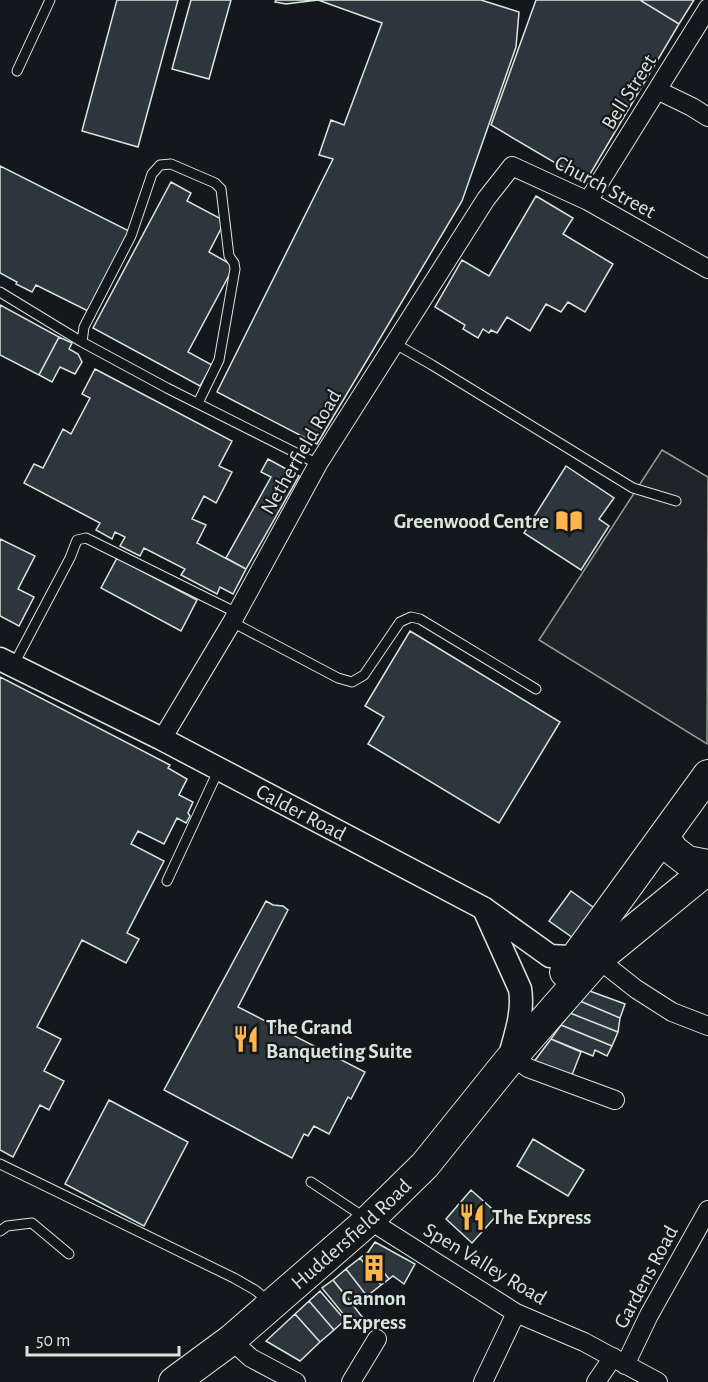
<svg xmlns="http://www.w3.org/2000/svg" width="708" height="1382" viewBox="0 0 708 1382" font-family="'Alegreya Sans',sans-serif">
	<rect width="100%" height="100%" fill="#14181c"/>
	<path fill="#202428" stroke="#939e99" stroke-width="1.5" d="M662 450 708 477 707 744 539 640Z"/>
	<path fill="#2c363c" stroke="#d8e6dc" stroke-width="1.5" d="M117 0H178L138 147 82 131Z
		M191 0H231L209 79 172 69Z
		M276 0H318L286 4 275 2Z
		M318 0H481L519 12 516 47 462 201 317 444 217 392 333 159 319 155 331 120 344 125 382 23Z
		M536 0H640L679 24 586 181 491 125Z
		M640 0H694L679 24Z
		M0 166 129 231 88 311 36 285 32 292 16 284 17 282 0 273Z
		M171 182 191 193 187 201 225 221 209 252 234 266 188 352 212 365 200 386 93 328Z
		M536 196 573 218 563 234 613 264 585 312 568 302 561 312 546 304 530 331 507 317 497 333 491 330 489 333 483 329 478 338 463 329 465 325 435 307 462 260 489 276Z
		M0 305 59 337 39 375 0 355Z
		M59 337 72 343 69 349 78 354 82 362 75 374 60 367 52 382 39 375Z
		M95 369 232 441 219 466 232 472 216 503 204 496 192 519 206 525 197 543 246 569 233 594 220 587 217 594 181 575 185 569 144 548 140 556 120 546 125 537 115 532 112 539 96 530 100 523 24 483 34 464 43 468 63 429 71 434 90 398 82 394Z
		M268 459 299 476 246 569 226 558 271 477 261 472Z
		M566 466 614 498 599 519 609 526 581 570 524 533Z
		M0 539 35 556 18 589 34 597 19 626 0 616Z
		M117 558 197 600 181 631 101 588Z
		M410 631 560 722 499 823 368 744 384 717 365 706Z
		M0 677 170 765 168 768 187 779 179 795 193 802 188 813 190 816 186 823 177 818 164 844 138 831 131 844 164 861 127 933 139 939 126 963 82 940 37 1027 61 1039 44 1071 64 1081 49 1110 40 1105 13 1157 0 1150Z
		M571 891 597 910 576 940 549 921Z
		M266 901 273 905 283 906 288 910 238 1007 365 1072 351 1099 348 1097 329 1134 314 1126 308 1136 304 1134 292 1158 164 1090Z
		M587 990 625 1004 620 1018 580 1001Z
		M580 1001 620 1018 618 1032 570 1013Z
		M570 1013 618 1032 612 1046 561 1025Z
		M561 1025 612 1046 607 1056 595 1050 593 1056 551 1039Z
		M551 1039 581 1052 570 1080 533 1063Z
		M109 1100 188 1142 144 1226 65 1184Z
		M533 1139 584 1170 568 1196 517 1166Z
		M471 1190 498 1214 472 1243 446 1219Z
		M375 1242 415 1264 404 1284 393 1276 389 1279 368 1252Z
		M368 1252 389 1279 381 1285 360 1258Z
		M360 1258 381 1285 367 1296 346 1269Z
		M346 1269 367 1296 354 1306 333 1280Z
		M333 1280 363 1318 353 1326 322 1288Z
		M320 1291 345 1320 334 1330 309 1301Z
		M309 1301 334 1330 320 1342 295 1314Z
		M295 1314 320 1342 300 1361 266 1341Z"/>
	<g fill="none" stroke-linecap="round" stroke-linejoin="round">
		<defs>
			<path id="service" d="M17 71 50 0
				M0 292 82 342
				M394 343 432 365 633 488 676 501
				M198 403 219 360 235 269 234 263 229 256 221 189 215 183 171 164 160 165 152 174 131 236 84 327 82 342 167 388 318 464
				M232 622 338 678 352 682 364 675 400 622 411 617 420 619 536 689
				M13 666 70 558 77 540 86 538 237 613
				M167 881 219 769
				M0 1164 234 1278 255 1290 268 1301
				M311 1182 364 1217
				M0 1231 7 1226 32 1223 69 1254"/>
			<path id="minor" d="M657 90 692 107 708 117
				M588 201 708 8
				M162 739 232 622 318 464 486 199 512 166 588 201 708 269
				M598 959 636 989 672 1012 708 1026
				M513 1057 528 1068 615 1100
				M369 1220 516 1313 584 1342 658 1382
				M231 1340 251 1358 296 1382
				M625 1365 649 1315 708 1210
				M351 1382 377 1339
				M483 1382 516 1313
				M596 1382 613 1357"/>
			<g id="tertiary">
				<path id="s1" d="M0 659 162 739 483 908 550 956 589 958"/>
				<path d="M484 909 520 989C524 1013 515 1036 509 1059"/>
			</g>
			<g id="trunk">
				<path d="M664 836 673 850 687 861 708 865"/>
				<path d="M565 972 708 775"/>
				<path id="s2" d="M174 1382 231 1340 369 1220 425 1165 507 1063 598 959 708 869"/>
			</g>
		</defs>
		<use href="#service" stroke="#d8e6dc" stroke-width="11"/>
		<use href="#minor" stroke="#d8e6dc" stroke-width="20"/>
		<use href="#tertiary" stroke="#d8e6dc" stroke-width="25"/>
		<use href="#trunk" stroke="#d8e6dc" stroke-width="32"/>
		<use href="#service" stroke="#14181c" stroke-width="9"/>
		<use href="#minor" stroke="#14181c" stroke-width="18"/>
		<use href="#tertiary" stroke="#14181c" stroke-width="22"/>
		<use href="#trunk" stroke="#14181c" stroke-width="30"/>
	</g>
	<defs>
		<symbol id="library-bare" viewBox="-9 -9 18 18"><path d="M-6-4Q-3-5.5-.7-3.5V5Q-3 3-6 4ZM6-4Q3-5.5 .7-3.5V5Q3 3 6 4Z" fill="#ffb74d" stroke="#14181c" stroke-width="2.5" paint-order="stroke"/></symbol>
		<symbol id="restaurant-bare" viewBox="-9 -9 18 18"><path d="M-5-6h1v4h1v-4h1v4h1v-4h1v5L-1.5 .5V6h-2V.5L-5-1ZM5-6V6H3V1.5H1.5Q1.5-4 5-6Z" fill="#ffb74d" stroke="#14181c" stroke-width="2.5" paint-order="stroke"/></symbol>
		<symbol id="building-bare" viewBox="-9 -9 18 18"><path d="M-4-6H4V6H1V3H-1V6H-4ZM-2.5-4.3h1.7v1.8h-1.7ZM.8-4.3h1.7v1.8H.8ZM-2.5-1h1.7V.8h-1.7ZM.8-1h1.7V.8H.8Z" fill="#ffb74d" stroke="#14181c" stroke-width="2.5" paint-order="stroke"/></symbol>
	</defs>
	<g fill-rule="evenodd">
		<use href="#library-bare" x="550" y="502" width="38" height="38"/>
		<use href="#restaurant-bare" x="227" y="1020" width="38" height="38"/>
		<use href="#restaurant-bare" x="453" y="1198" width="38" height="38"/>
		<use href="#building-bare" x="355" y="1249" width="38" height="38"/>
	</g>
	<g text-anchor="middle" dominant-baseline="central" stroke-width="4.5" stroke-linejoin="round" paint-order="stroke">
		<g font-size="21" fill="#d8e6dc" stroke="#14181c">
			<text transform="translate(629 92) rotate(-58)">Bell Street</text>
			<text transform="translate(605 187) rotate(28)">Church Street</text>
			<text transform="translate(301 452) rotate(-60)">Netherfield Road</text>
			<text stroke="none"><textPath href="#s1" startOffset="338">Calder Road</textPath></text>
			<text stroke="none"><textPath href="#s2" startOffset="231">Huddersfield Road</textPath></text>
			<text transform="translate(485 1264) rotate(31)">Spen Valley Road</text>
			<text transform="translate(646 1277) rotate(-62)">Gardens Road</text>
		</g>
		<g font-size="21" font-weight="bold" fill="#d8e6dc" stroke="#14181c" text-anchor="start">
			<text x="549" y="521" text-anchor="end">Greenwood Centre</text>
			<text x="266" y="1027">The Grand<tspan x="266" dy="24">Banqueting Suite</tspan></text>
			<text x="492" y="1217">The Express</text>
			<text x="374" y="1298" text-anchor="middle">Cannon<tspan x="374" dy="24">Express</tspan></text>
		</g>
	</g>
	<path d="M27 1346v9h152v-9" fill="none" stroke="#d8e6dc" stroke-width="3"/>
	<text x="36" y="1346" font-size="18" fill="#d8e6dc" stroke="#14181c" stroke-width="4.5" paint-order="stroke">50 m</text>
</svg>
